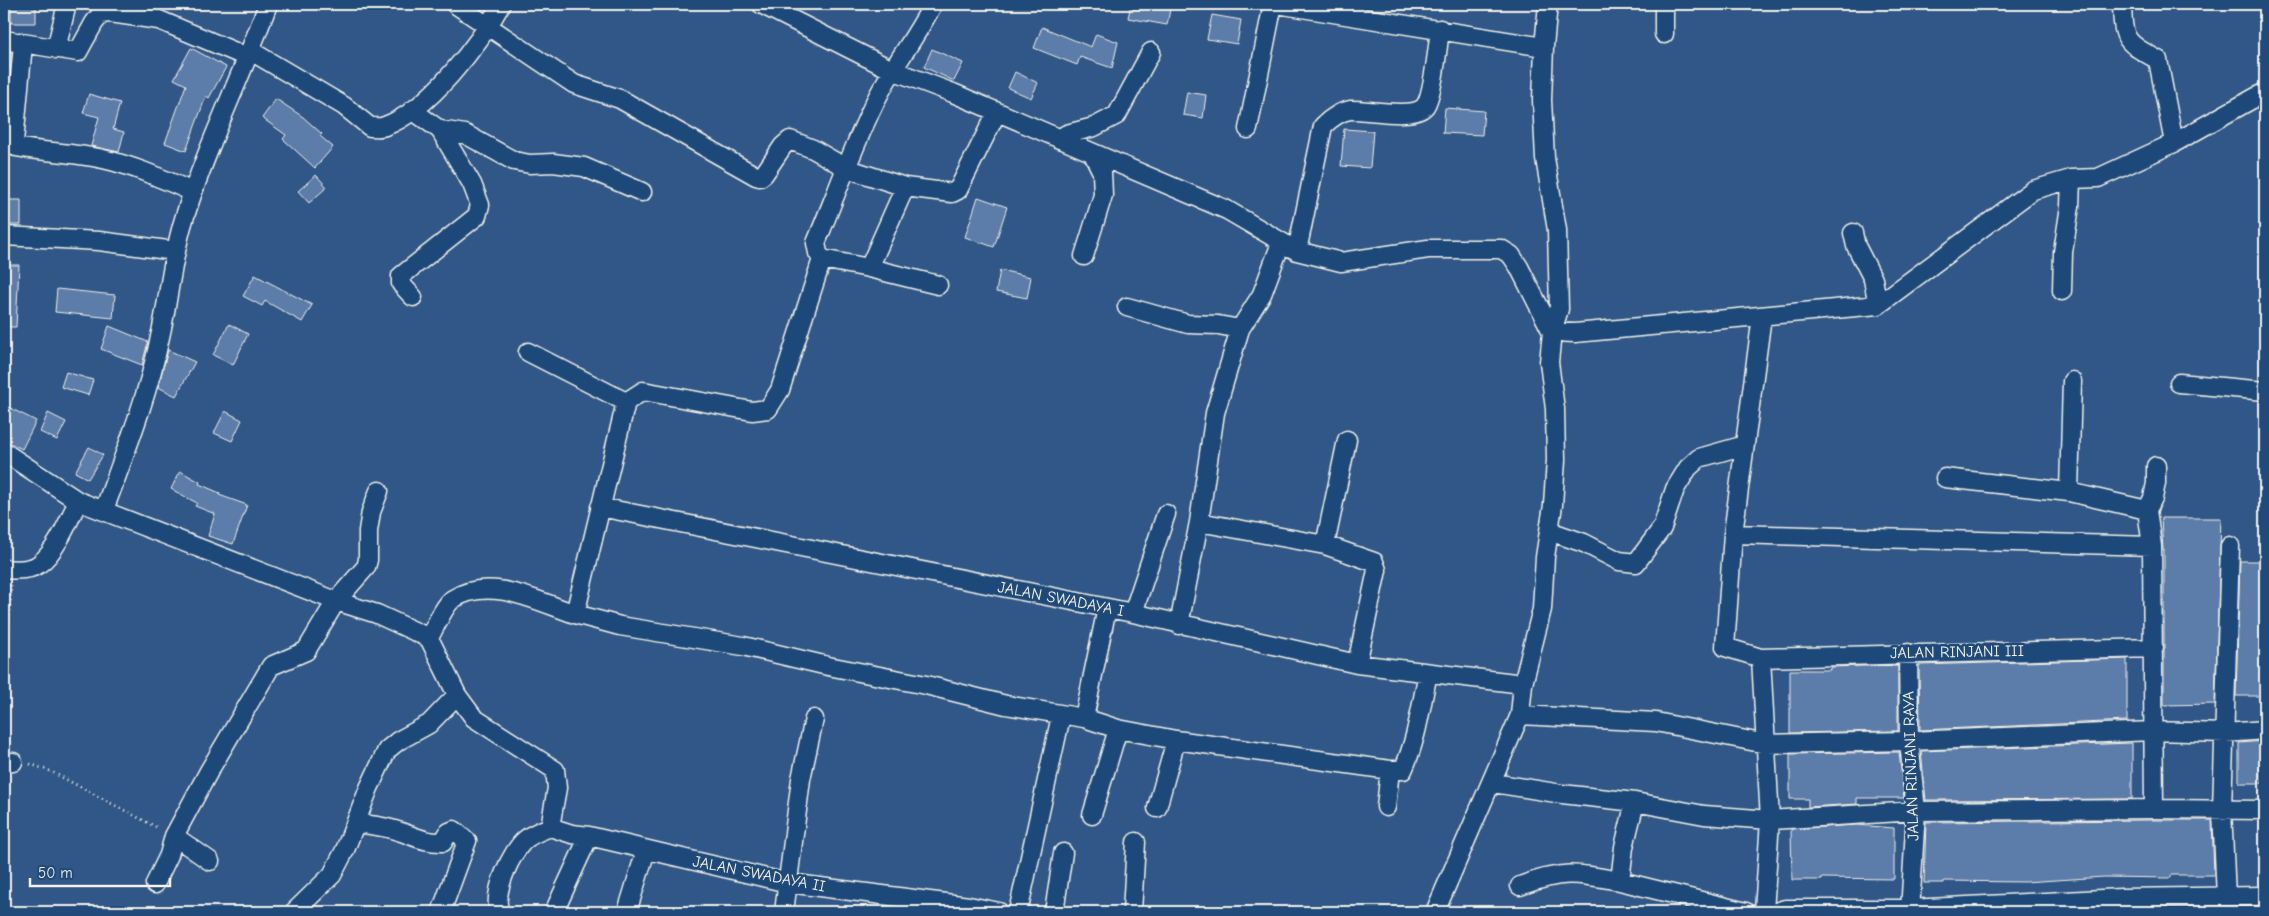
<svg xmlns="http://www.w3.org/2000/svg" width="2269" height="916" viewBox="0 0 2269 916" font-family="'Comic Neue',sans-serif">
	<rect width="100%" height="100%" fill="#305787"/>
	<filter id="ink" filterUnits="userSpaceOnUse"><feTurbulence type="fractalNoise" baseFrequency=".02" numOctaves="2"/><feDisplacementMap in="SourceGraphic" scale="10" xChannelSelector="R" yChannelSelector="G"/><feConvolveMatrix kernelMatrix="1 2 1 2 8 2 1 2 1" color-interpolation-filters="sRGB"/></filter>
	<g filter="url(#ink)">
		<path fill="#5c7ba9" stroke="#f4f1e8" d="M11 4H36V23H11Z
			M1131 4H1171L1167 25 1128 18Z
			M1212 15 1241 20 1237 44 1207 39Z
			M1042 27 1091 47 1096 34 1118 42 1112 68 1080 57 1077 65 1034 48Z
			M191 48 226 67 209 98 206 96 186 151 165 143 186 85 174 79Z
			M932 49 963 63 954 81 924 67Z
			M4 51 12 52 7 103H4Z
			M1015 72 1038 83 1031 98 1008 88Z
			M1187 92 1206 95 1203 118 1183 115Z
			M89 94 120 103 113 129 124 132 119 152 91 146 99 117 83 113Z
			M276 99 303 117 322 134 320 136 333 147 315 168 283 139 286 135 262 118Z
			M1445 108 1484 111 1482 135 1443 133Z
			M1344 129 1373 131 1370 168 1341 166Z
			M316 175 327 187 309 203 298 191Z
			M978 197 1007 207 994 247 965 237Z
			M4 200H21V225H4Z
			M4 265H19L16 327H4Z
			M1000 270 1031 277 1027 298 996 292Z
			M255 275 312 305 302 322 265 301 262 306 243 296Z
			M57 289 115 295 113 318 55 312Z
			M229 324 248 334 233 365 213 355Z
			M109 326 148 342 142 365 101 349Z
			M168 350 195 362 176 396 158 387Z
			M66 372 93 380 88 395 61 387Z
			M4 405 36 421 22 449 4 440Z
			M225 411 242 420 232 441 214 433Z
			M48 413 66 422 57 440 40 432Z
			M89 447 103 455 88 479 75 472Z
			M180 471 200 482 199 484 220 493 219 495 247 505 233 544 208 536 215 514 195 506 197 503 171 489Z
			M2161 518H2221L2215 704 2164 705V550H2163Z
			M2240 561H2263L2265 696H2236Z
			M2127 659V721L1920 730 1919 665Z
			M1865 666H1898V731L1790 733V670H1830V667Z
			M2265 741V783H2239V743Z
			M2132 743V799L1926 800 1921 751Z
			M1899 752 1904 798H1857V804L1808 807V799H1790V754Z
			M2154 820H2212L2214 875H2171V878L2104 877 2024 882 1944 881V883H1924L1926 822Z
			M1857 825 1894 828V879L1822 878V880H1792L1791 829Z"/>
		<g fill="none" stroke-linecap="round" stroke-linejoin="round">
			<defs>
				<path id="minor" d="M455 4 574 84 620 99 756 176 760 177 764 174 783 146 790 140 813 149 846 168 905 187
					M761 4 892 70 953 93 1227 210 1297 251 1341 262 1428 249H1501L1511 255 1519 267 1552 332
					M1277 4 1544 47
					M2122 4C2123 41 2125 42 2158 60L2174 143
					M1664 34V4
					M4 40 78 52 94 23 101 14 110 13 159 20 247 57
					M23 44 14 142 16 147C44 152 74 153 103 159 134 166 163 179 193 192
					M56 49 67 4
					M251 51 344 106 370 127C374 127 381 128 385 126 428 111 480 43 501 4
					M412 110 440 130 472 184 480 205 477 216 401 276V284L413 297
					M1248 129 1273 4
					M440 130 465 134 514 161 530 164 553 163 584 167 642 192
					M1059 139 1067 134 1094 127 1117 115 1151 52
					M1853 233 1856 246 1873 279 1878 305
					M4 236 99 241 175 251
					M1297 251 1323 126C1331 118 1339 112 1350 110 1367 109 1414 120 1425 106 1433 95 1438 45 1440 29
					M1084 256 1103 195 1102 172 1093 154
					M822 259 869 268 905 187 952 193 958 190 997 112
					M869 268 938 285
					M2062 291 2063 252 2070 206 2071 179
					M1127 307 1188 324 1218 325 1240 329
					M1762 316 1733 534 1725 647 1761 658 2154 648
					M1552 332 1575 333 1878 305 2033 190 2071 179 2098 178 2174 143 2265 92
					M528 352 626 402
					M2179 383 2265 391
					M4 452 78 501 336 601 377 614 429 638 457 695 474 718 555 770 557 788 550 827
					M1945 478 2069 492 2147 510
					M2069 492 2072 381
					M600 507 1133 613 1357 664 1523 684
					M104 510C125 453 148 396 160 337 169 298 172 257 184 219 207 145 242 76 268 4
					M1199 522 1325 545 1374 562 1377 570 1357 664
					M1549 531 1584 543 1619 561 1636 563 1662 528 1675 489 1688 468 1699 458 1745 445
					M1733 534 2152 546
					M1325 545 1347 440
					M4 569C14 570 30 571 39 564 56 552 69 520 78 501
					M1133 613 1166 514
					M575 614 620 626 743 646 828 666 926 685 1006 705 1084 718 1118 729 1176 740 1390 770H1403C1417 740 1421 705 1428 673
					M1179 625 1199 522 1215 413 1240 329 1262 294 1281 243
					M429 638C434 629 445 604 453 599 489 575 539 602 575 614L626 402 643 391 752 411 768 409 780 390 822 259 818 253 816 243C835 197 852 150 873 106 890 70 915 39 933 4
					M1908 653 1909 741 1916 811 1910 912
					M1761 658 1770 820 1764 912
					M1520 715 1656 722 1766 744 1909 741 2153 731 2225 733 2265 730
					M1084 718 1107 608
					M4 763 13 762
					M1493 783 1562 794 1635 802 1704 815 1770 820 1916 811 2154 809 2265 810
					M1635 802 1624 847 1620 881 1746 912
					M1386 807 1390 770
					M1157 808 1176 740
					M2154 809 2152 546 2147 510 2153 498 2156 483V466
					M1092 815 1118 729
					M356 823C369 825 385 826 398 831 414 836 426 843 443 842L449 832 454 830 467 841 441 912
					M550 827 572 834 589 836 788 883 969 906 999 912
					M174 836 210 861
					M155 884 169 855 174 836 209 771 271 666 306 651 336 601 366 567 368 560V531L371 512 379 491
					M1520 886C1563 870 1576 873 1620 881
					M2226 897 2222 810 2230 546
					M294 912 332 875 345 850 369 788 387 750 398 741 429 724 457 695
					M500 912C491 895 512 850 526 839 533 833 543 830 550 827
					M554 912 589 836
					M627 912 646 850
					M784 912 801 779 814 719
					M1018 912 1061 716
					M1054 912 1063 853
					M1132 912 1136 842
					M1435 912 1520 715 1523 684 1542 609 1545 557 1553 505 1556 460 1555 409 1549 362 1552 332 1559 309 1557 230 1545 158 1542 100 1544 47 1548 4
					M1776 912 1785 909H1909L2121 898 2265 896"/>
			</defs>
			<use href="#minor" stroke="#f4f1e8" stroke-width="21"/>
			<path stroke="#f4f1e8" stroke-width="3" stroke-dasharray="1 4" stroke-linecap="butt" d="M4 741 11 585
				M30 764 50 771 158 828"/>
			<use href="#minor" stroke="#1f4a7a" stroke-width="18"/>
		</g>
	</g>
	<g text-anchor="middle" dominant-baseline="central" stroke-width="5" stroke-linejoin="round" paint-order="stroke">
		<g font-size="16" fill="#f4f1e8" stroke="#1f4a7a">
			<text transform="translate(1061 599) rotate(11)">JALAN SWADAYA I</text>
			<text transform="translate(1957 652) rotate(-1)">JALAN RINJANI III</text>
			<text transform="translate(1911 766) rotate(-92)">JALAN RINJANI RAYA</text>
			<text transform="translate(759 874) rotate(11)">JALAN SWADAYA II</text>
		</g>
	</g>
	<rect width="2269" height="916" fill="none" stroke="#1f4a7a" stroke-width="20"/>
	<rect x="10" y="10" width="2249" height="896" fill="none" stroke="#f4f1e8" stroke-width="2" filter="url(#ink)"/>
	<path d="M30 878v8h140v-8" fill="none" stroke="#f4f1e8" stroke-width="2.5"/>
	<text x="38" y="878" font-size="15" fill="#f4f1e8" stroke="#1f4a7a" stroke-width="4" paint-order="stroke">50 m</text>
</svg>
